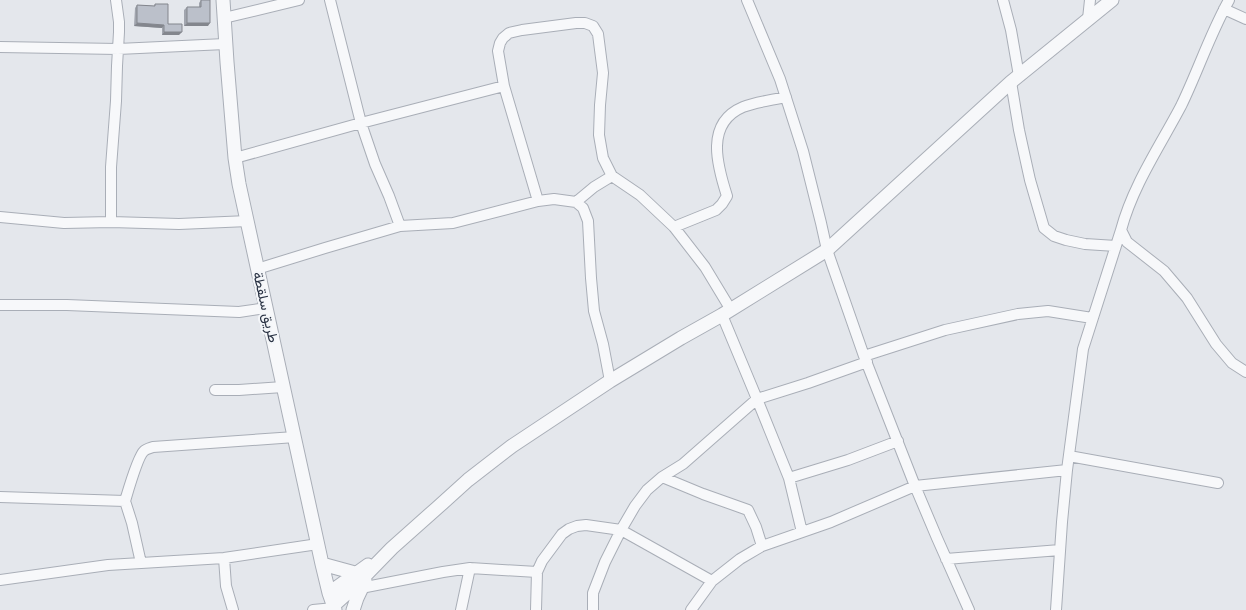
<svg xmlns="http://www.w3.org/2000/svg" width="1246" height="610" viewBox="0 0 1246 610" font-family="'IBM Plex Sans',Vazirmatn,sans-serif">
	<rect width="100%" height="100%" fill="#e4e7ec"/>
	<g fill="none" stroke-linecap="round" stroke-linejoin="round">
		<defs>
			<path id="minor" d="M116 0 119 22V32L117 66 116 101 111 167V222L179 224 248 221
				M330 0 361 123 375 164 389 196 400 226
				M747 0 780 79 803 151 821 223 827 250 864 356 915 486 937 538 969 610
				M1003 0 1011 30 1019 76
				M1229 0C1210 34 1198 71 1181 106 1160 146 1133 185 1121 230L1127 242 1164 271 1187 298 1216 344 1232 363 1246 372
				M1224 9 1246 19
				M224 18 299 0
				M1088 19 1090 0
				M0 47 118 49 225 44
				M1011 82 1019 130 1030 180 1044 228 1054 236 1066 240 1085 244 1116 246
				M504 86 498 51 500 43 503 38 509 33 522 30 576 23H585L593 26 598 34 603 73 600 105 599 135 603 158 612 176 640 195 674 227 705 267 731 310
				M235 158 361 123 504 86 538 201
				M576 202 594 187 612 176
				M0 217 64 223 111 222
				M674 227 716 210 722 204 727 196C717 165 705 123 743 107 755 102 773 100 786 97
				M257 269 325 248 400 226 453 223 538 201 554 199 576 202 583 208 588 221 591 278 594 311 603 344 610 381
				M0 305H67L239 312 266 308
				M864 356 945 330 1018 314 1048 311 1092 318
				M215 390H239L283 387
				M1069 456 1218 483
				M662 477 703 494 748 510 756 527 762 546
				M789 478 848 460 898 441
				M0 497 125 501 132 523 141 563
				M125 501C128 491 138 456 144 451 146 449 150 448 153 447L295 437
				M802 532 789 478 757 399 808 383 867 362
				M224 558 226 586 233 610
				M946 559 1060 550
				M0 580 108 565 224 558 318 544
				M361 588 443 572 470 568 537 572
				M313 610 334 608
				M461 610 470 568
				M536 610 537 572 542 561 562 534 569 529 577 526 586 525 621 530 712 581
				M593 610V593L605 562 621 530 635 506 647 490 662 477 683 464 757 399 722 315
				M691 610 712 581 740 559 762 546 831 522 915 486 1067 470
				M1056 610 1062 522 1067 470 1083 349 1121 230"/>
			<path id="tertiary" d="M223 0 227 62 235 158 239 184 322 564 329 593 335 610
				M322 564 355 573
				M329 593 368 565
				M334 605 354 587 392 548 437 508 468 480 512 446 610 381 681 338 722 315 827 250 1011 82 1112 0
				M353 610 357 598 365 581"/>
		</defs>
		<use href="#minor" stroke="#a9aeb7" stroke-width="12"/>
		<use href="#tertiary" stroke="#a9aeb7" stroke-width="15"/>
		<use href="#minor" stroke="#f7f8fa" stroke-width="10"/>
		<use href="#tertiary" stroke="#f7f8fa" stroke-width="13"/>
	</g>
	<path fill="#a1a5ae" d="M201 0 208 26H184V10L187 7H199V3Z
		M155 4 168 24 179 35H162V28L134 26 135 8 137 5 154 6Z"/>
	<path fill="#83868d" d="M137 23 164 25 162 28 134 26Z
		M187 23H210L208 26H184Z
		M164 32H182L179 35H162Z"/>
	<path fill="#bbc0ca" stroke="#83868d" d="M201 0H210V23H187V7H201Z
		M155 4H168V24H182V32H164V25L137 23V5L155 6Z"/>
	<g text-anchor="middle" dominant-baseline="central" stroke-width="4" stroke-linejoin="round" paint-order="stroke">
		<g font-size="14" fill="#2b3445" stroke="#f4f6f9">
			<text transform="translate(266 307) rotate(77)">طريق سلقطة</text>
		</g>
	</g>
</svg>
